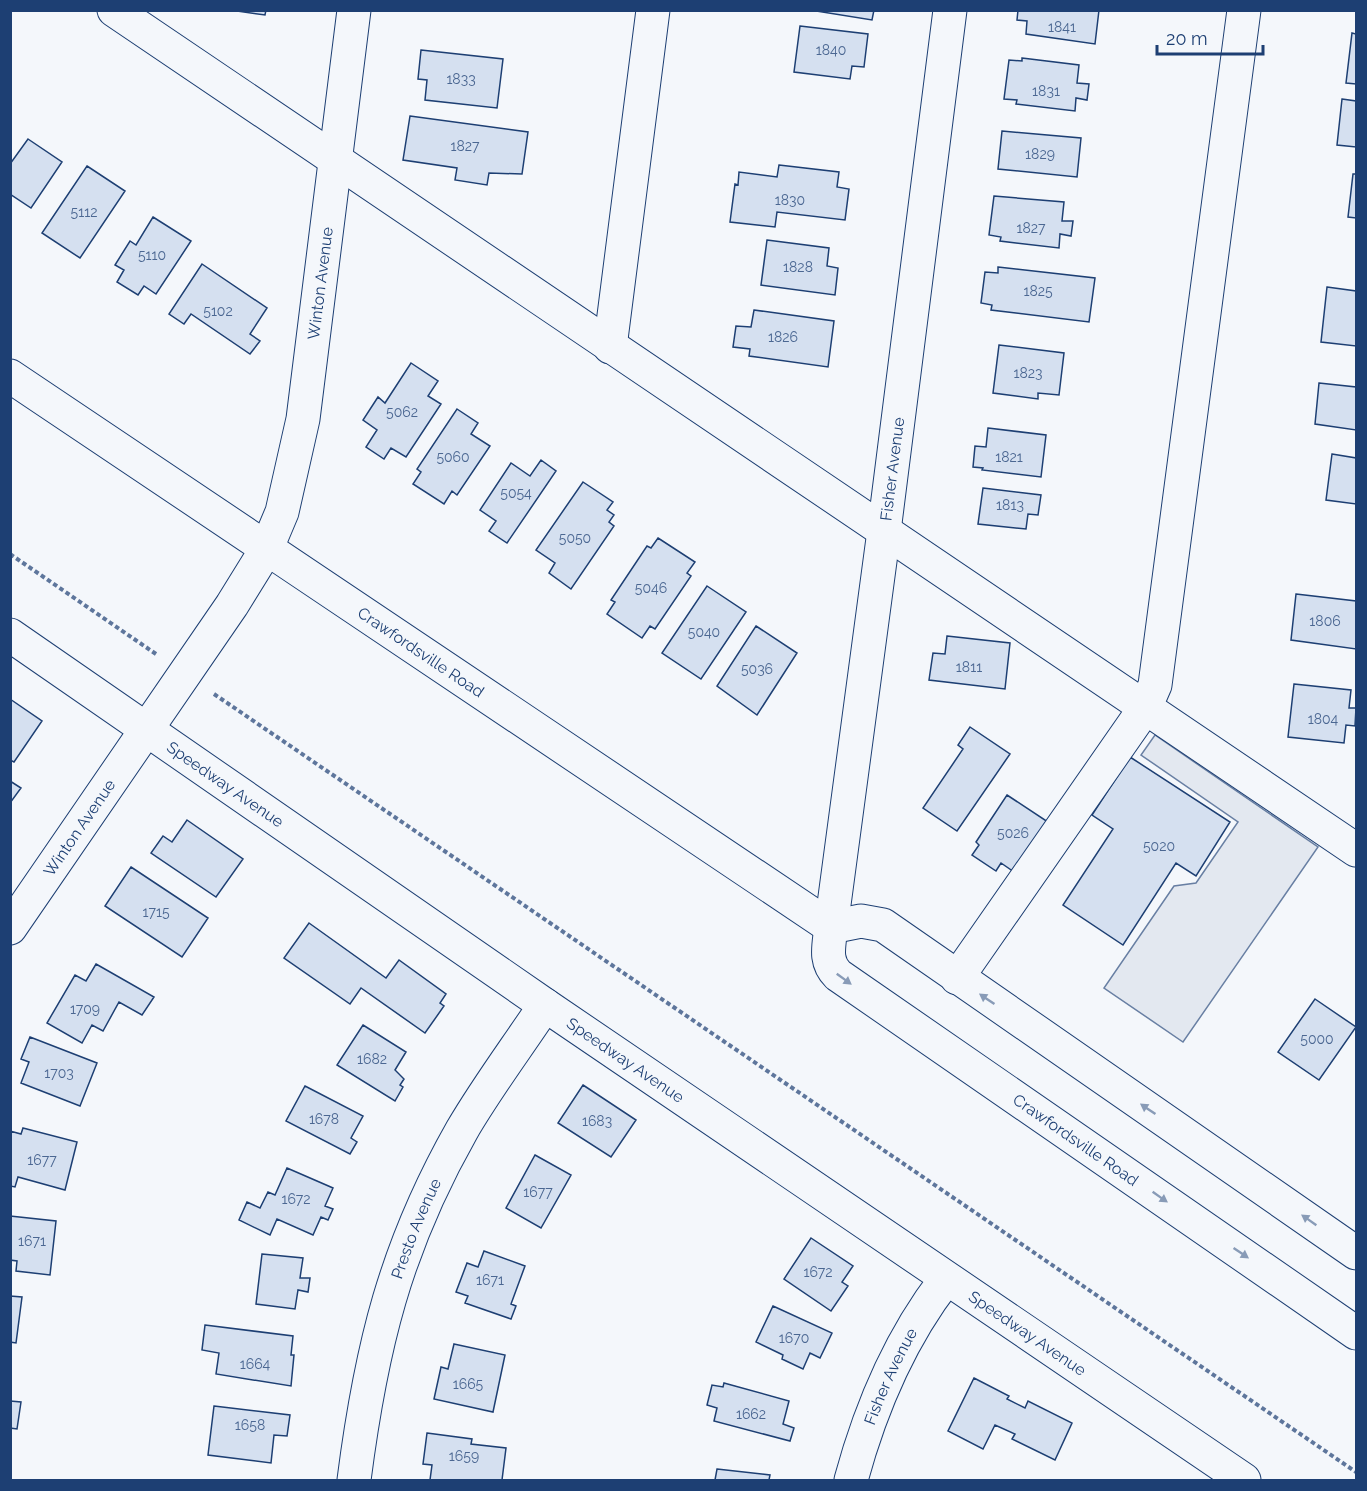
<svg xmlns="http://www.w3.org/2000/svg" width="1367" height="1491" viewBox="0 0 1367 1491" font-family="Raleway,sans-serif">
	<rect width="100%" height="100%" fill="#f4f7fb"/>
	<path fill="#e3e8f0" stroke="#687fa3" stroke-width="1.5" d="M1155 735 1318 847 1183 1042 1104 988 1174 886 1196 883 1238 822 1141 755Z"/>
	<path fill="#d5e0f0" stroke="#1d3f73" stroke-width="1.5" d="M230 10H266L265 15Z
		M810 10H874L872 20Z
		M1018 10H1099L1095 44 1026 34 1027 21 1017 20Z
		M800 26 868 34 864 67 852 66 850 79 794 72Z
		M1352 33 1356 34V84L1346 83Z
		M421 50 503 59 497 108 425 100 427 80 418 79Z
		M1022 58 1079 65 1077 83 1089 84 1087 100 1076 98 1075 111 1016 104 1017 100 1004 99 1009 60 1022 61Z
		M1342 99 1356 101V147L1337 145Z
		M410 116 528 132 522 174 489 173 487 185 455 180 457 168 403 160Z
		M1002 131 1081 138 1077 177 998 169Z
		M28 139 62 162 31 208 10 194V164Z
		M779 165 839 172 837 187 849 189 845 220 777 212 775 227 730 222 735 184 738 185 739 172 777 177Z
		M87 166 125 191 80 258 42 233Z
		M1353 174H1356V218L1348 217Z
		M994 196 1064 202 1062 221H1073L1071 236 1060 234 1059 248 1000 241 1001 237 989 235Z
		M153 217 191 241 156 294 144 286 138 295 117 282 124 270 115 265 130 241 136 245Z
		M767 240 829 248 827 266 838 268 835 295 761 285Z
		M202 264 267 308 250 334 260 341 250 354 191 314 184 324 169 314Z
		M998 267 1095 278 1089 322 991 310 992 305 981 303 985 272 998 273Z
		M1327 287 1356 291V346L1321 342Z
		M754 310 834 321 828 367 749 356 750 349 733 347 736 326 751 327Z
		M999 345 1064 353 1059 395 1038 393V399L993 393Z
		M411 363 438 381 428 396 441 404 406 457 391 448 384 459 366 447 377 430 363 420 378 397 385 403Z
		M1319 383 1356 387V430L1315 424Z
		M457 409 478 423 471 434 490 446 457 495 452 491 444 504 413 484 421 472 417 469Z
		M988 428 1046 435 1041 477 982 470 983 468 973 467 975 446 986 447Z
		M1332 454 1356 458V504L1326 500Z
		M541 460 556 471 507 543 489 531 496 521 480 510 511 463 530 476Z
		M583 482 613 502 607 510 614 515 609 522 614 526 571 589 549 573 555 563 536 550Z
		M983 488 1041 495 1038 515 1028 514 1026 529 978 524Z
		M658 538 695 562 687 573 691 576 655 629 650 626 642 638 607 614 615 602 611 600 647 546 651 548Z
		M707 586 746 612 701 679 662 653Z
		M1296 594 1356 601V649L1291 640Z
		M756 626 797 653 757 715 717 686Z
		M947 636 1010 643 1005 689 929 680 933 653 945 654Z
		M1294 684 1351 690 1349 708H1356L1355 726 1346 725 1344 743 1288 737Z
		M10 699 42 721 14 762 10 760Z
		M970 727 1010 754 957 831 923 808 963 749 958 745Z
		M1130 757 1230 822 1196 876 1176 863 1123 945 1063 905 1113 829 1092 815Z
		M10 781 21 788 10 803Z
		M1007 795 1051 824 1017 874 1001 863 996 871 972 855 979 845 976 842Z
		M187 820 243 859 216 897 151 853 163 836 172 842Z
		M131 867 208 918 182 957 105 906Z
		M309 923 386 978 399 960 446 994 440 1003 444 1006 425 1033 361 988 350 1004 284 958Z
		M96 964 154 997 142 1015 119 1002 103 1031 92 1025 82 1043 47 1023 75 975 86 981Z
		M1315 999 1356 1027 1319 1080 1278 1052Z
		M363 1025 406 1052 395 1070 404 1079 400 1085 403 1087 395 1101 337 1065Z
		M30 1037 97 1063 80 1106 21 1083 29 1062 21 1059Z
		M583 1085 636 1120 611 1157 558 1123Z
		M305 1086 363 1116 351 1138 357 1142 350 1154 286 1121Z
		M23 1128 77 1142 65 1190 18 1177 15 1187 10 1186V1131L21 1134Z
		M535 1155 571 1175 541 1228 506 1208Z
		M287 1168 333 1188 325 1206 333 1209 328 1220 321 1217 313 1235 277 1219 270 1235 239 1220 247 1202 260 1208 268 1192 275 1195Z
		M10 1216 56 1221 50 1275 16 1271 17 1261 10 1260Z
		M811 1238 853 1266 842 1282 848 1286 831 1311 784 1279Z
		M484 1251 525 1266 511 1304 516 1306 511 1319 465 1303 468 1296 456 1292 467 1263 478 1267Z
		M262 1254 303 1258 300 1278H310L308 1292 298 1290 295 1309 256 1304Z
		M10 1296 22 1297 16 1343 10 1342Z
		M773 1306 832 1333 820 1358 810 1353 803 1369 782 1359 783 1355 756 1342Z
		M205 1325 293 1336 291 1355H294L291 1386 216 1374 219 1353 202 1350Z
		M454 1344 505 1355 493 1412 434 1399 441 1367 448 1369Z
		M974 1378 1009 1396 1007 1399 1025 1408 1028 1401 1072 1423 1055 1460 1012 1439 1015 1434 995 1425 983 1449 948 1431Z
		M724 1383 789 1401 783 1424 794 1428 790 1441 714 1421 717 1408 707 1405 712 1385 723 1387Z
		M10 1401 21 1402 17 1429 10 1428Z
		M214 1406 290 1415 287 1436 274 1435 271 1463 208 1455Z
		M427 1433 472 1439 471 1444 506 1448 502 1480H430L432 1465 423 1464Z
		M717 1469 770 1475 769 1480H715Z"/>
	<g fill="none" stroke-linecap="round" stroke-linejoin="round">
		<defs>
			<g id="minor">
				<path d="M114 10 1356 850"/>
				<path d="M610 347 653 10"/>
				<path id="s1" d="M10 635 545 1005 1244 1480"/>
				<path id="s2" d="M831 927 884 531 950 10"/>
				<path id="s3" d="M10 928 232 605 266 550 282 512 303 419 354 10"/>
				<path d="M957 978 1145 708 1155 685 1244 10"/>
				<path id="s4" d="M354 1480C371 1348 395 1248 462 1130 487 1087 518 1046 545 1005"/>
				<path id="s5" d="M851 1480C870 1410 901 1337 946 1279"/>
			</g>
			<g id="major">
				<path id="s6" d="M10 376 831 927 861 921 883 925 1356 1253"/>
				<path id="s7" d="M831 927C829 946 824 961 838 975L1356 1333"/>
			</g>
		</defs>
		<use href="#minor" stroke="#1d3f73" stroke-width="35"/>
		<use href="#major" stroke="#1d3f73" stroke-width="35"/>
		<path stroke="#5e769c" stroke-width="4" stroke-dasharray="4.5 3" stroke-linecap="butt" d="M10 554 156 654
			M214 694 1356 1472"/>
		<use href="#minor" stroke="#f4f7fb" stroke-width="33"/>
		<use href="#major" stroke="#f4f7fb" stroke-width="33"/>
	</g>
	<defs><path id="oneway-solid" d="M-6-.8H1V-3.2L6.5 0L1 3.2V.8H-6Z" transform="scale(1.5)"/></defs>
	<g fill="#889bb7">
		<use href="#oneway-solid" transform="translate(844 979) rotate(36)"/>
		<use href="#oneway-solid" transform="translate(987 999) rotate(-146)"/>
		<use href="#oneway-solid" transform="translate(1148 1109) rotate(-146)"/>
		<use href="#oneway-solid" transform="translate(1160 1197) rotate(35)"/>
		<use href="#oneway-solid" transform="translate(1309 1220) rotate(-145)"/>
		<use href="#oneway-solid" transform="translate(1241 1253) rotate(34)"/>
	</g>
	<g text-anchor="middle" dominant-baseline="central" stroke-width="4.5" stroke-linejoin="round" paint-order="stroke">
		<g font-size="14" fill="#4b6792">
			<text x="1062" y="27">1841</text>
			<text x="831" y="50">1840</text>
			<text x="461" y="79">1833</text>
			<text x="1046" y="91">1831</text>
			<text x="465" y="146">1827</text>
			<text x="1040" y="154">1829</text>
			<text x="790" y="200">1830</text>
			<text x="84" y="212">5112</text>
			<text x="1031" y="228">1827</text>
			<text x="152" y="255">5110</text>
			<text x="798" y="267">1828</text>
			<text x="1038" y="291">1825</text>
			<text x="218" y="311">5102</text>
			<text x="783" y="337">1826</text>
			<text x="1028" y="373">1823</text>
			<text x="402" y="412">5062</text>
			<text x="453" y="457">5060</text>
			<text x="1009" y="457">1821</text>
			<text x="516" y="493">5054</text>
			<text x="1010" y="505">1813</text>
			<text x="575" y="538">5050</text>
			<text x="651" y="588">5046</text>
			<text x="1325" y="621">1806</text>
			<text x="704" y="632">5040</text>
			<text x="969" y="667">1811</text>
			<text x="757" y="669">5036</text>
			<text x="1323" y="719">1804</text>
			<text x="1013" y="833">5026</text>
			<text x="1159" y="846">5020</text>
			<text x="156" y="912">1715</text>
			<text x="85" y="1009">1709</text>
			<text x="1317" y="1039">5000</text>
			<text x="372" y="1059">1682</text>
			<text x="59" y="1073">1703</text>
			<text x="324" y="1119">1678</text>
			<text x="597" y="1121">1683</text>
			<text x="42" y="1160">1677</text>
			<text x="538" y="1192">1677</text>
			<text x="296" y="1199">1672</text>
			<text x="32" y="1241">1671</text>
			<text x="818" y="1272">1672</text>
			<text x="490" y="1280">1671</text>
			<text x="794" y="1338">1670</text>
			<text x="255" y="1364">1664</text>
			<text x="468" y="1384">1665</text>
			<text x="751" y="1414">1662</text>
			<text x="250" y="1425">1658</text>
			<text x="464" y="1456">1659</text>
		</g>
		<g font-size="16" fill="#1d3f73" stroke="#f4f7fb">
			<text stroke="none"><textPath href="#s3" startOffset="730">Winton Avenue</textPath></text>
			<text stroke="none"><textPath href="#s2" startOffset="462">Fisher Avenue</textPath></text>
			<text stroke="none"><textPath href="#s6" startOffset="495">Crawfordsville Road</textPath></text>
			<text stroke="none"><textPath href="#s1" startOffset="262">Speedway Avenue</textPath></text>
			<text stroke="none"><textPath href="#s3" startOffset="122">Winton Avenue</textPath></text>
			<text stroke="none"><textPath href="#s1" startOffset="748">Speedway Avenue</textPath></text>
			<text stroke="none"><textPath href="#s7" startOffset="340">Crawfordsville Road</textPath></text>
			<text stroke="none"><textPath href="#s4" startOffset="260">Presto Avenue</textPath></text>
			<text stroke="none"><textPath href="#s1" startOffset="1234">Speedway Avenue</textPath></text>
			<text stroke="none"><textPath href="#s5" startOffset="111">Fisher Avenue</textPath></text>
		</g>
	</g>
	<rect width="1367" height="1491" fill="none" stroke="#1d3f73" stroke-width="24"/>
	<path d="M1157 45v9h106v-9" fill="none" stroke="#1d3f73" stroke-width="3"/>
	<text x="1166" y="45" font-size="18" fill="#1d3f73" stroke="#f4f7fb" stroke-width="4.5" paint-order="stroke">20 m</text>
</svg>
